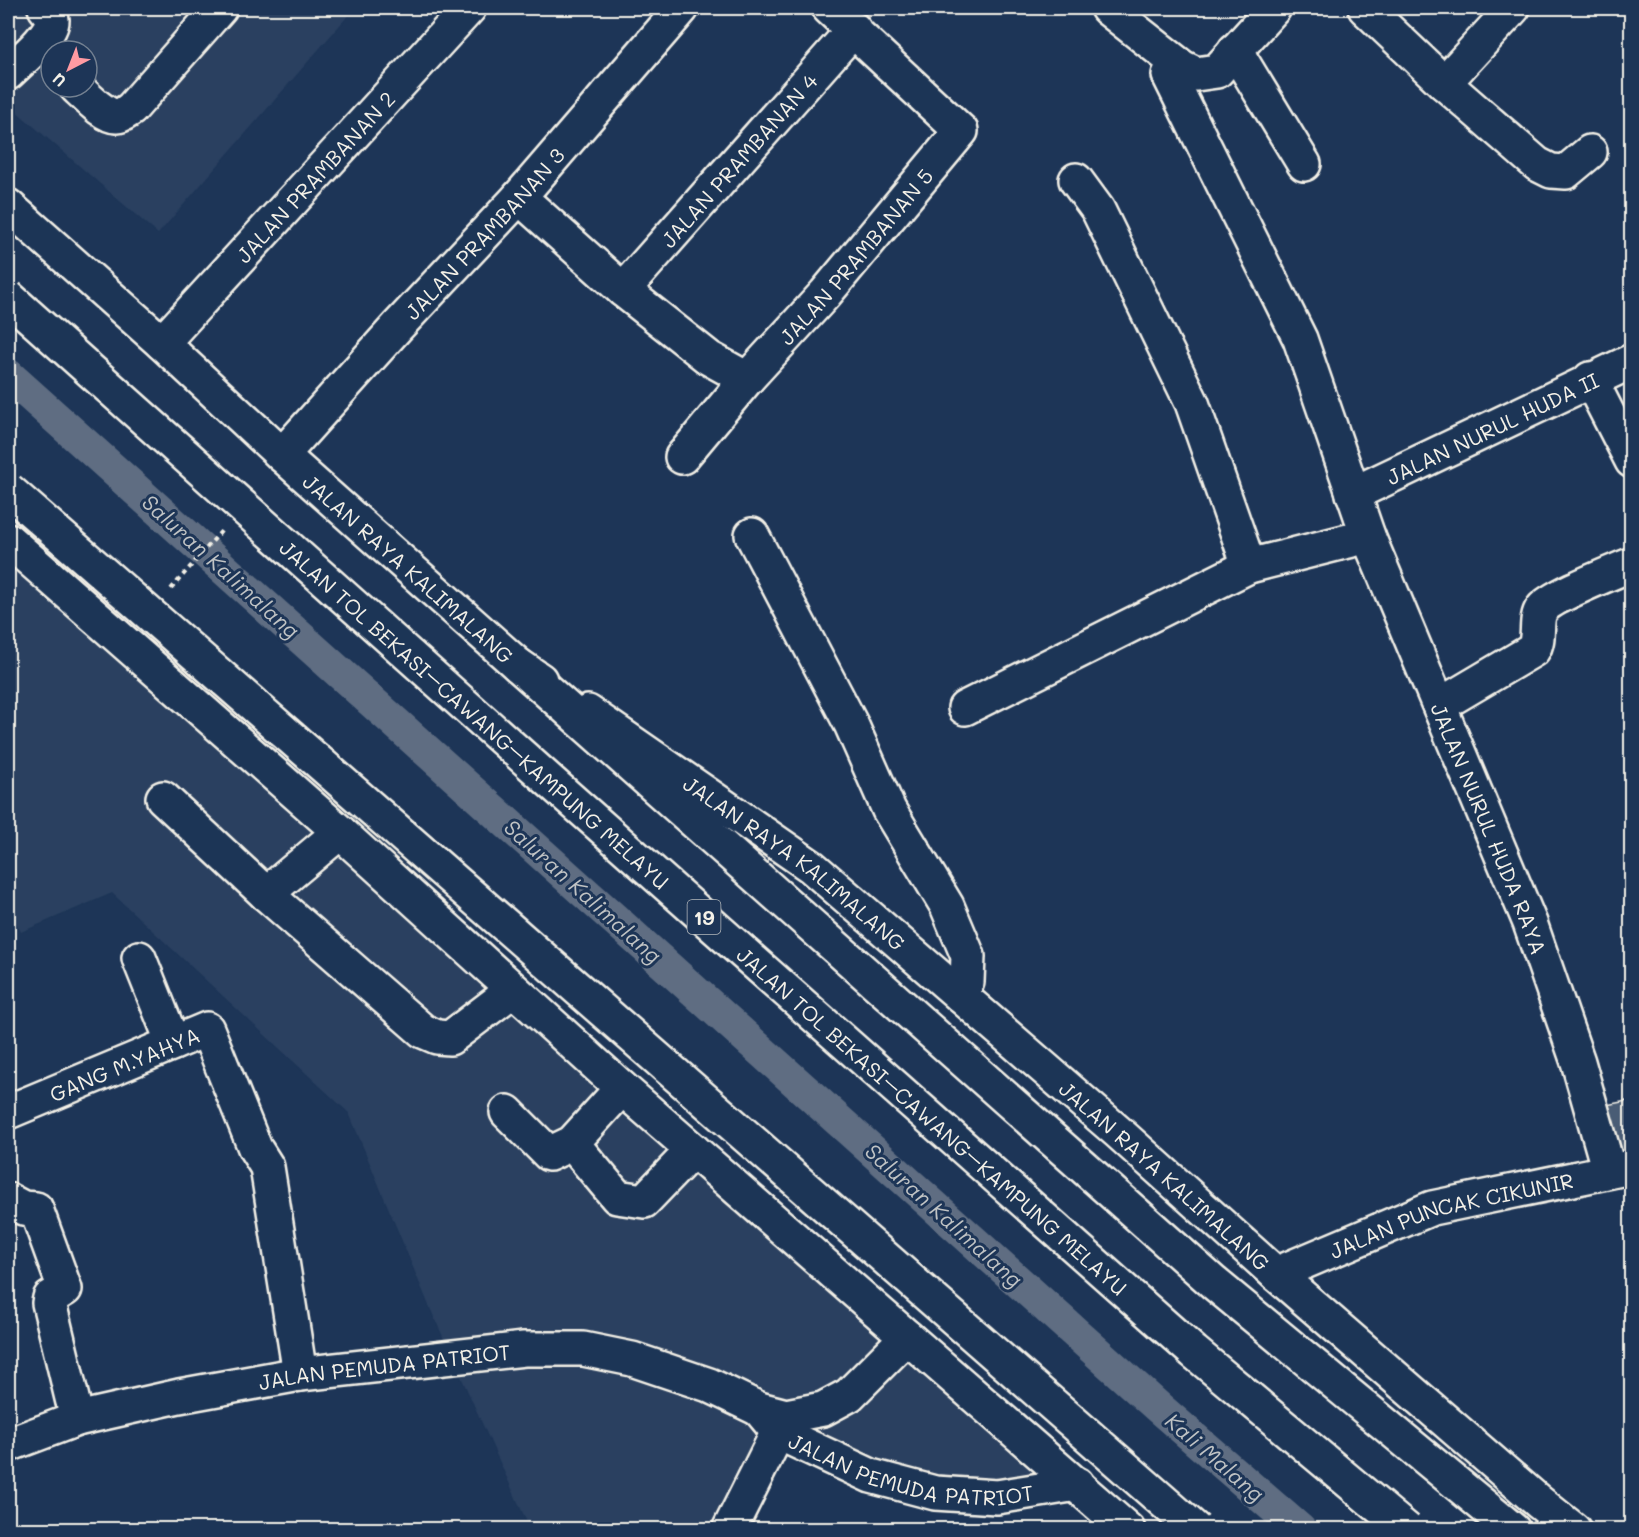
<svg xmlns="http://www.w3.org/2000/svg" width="1639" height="1537" viewBox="0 0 1639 1537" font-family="Mali,sans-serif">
	<rect width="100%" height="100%" fill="#1d3557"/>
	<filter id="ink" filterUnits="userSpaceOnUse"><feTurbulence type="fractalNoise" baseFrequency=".0167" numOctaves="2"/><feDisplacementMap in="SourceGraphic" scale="12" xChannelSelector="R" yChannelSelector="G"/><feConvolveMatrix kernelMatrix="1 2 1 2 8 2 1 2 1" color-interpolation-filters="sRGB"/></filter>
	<g filter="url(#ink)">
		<path fill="#2a4060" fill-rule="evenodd" d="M8 8H350L352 11 158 234 8 104ZM51 51H87V87H51Z
			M8 540 1077 1484 997 1497 779 1433 729 1529H529L527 1522 430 1308 349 1113 112 893 21 932 8 909Z"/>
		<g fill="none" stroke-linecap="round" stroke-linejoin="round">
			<path stroke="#5e6d82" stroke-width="33" d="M8 375 1158 1407 1300 1530"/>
		</g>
		<path fill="#485b74" stroke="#f4f1e8" stroke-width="1.5" d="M1632 1100V1156L1611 1157 1601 1106Z"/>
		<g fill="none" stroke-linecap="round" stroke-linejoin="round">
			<defs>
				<g id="minor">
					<path d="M1107 8 1182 67 1196 74 1217 71 1274 8"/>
					<path d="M1365 8 1444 83 1537 164 1551 171 1566 172 1590 152"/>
					<path d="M1235 50 1304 164"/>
					<path d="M8 73C18 63 53 35 52 20 51 15 48 11 45 8"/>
					<path id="s1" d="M1169 75 1300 339 1368 536 1530 923 1578 1062 1609 1171"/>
					<path d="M1444 83 1513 8"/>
					<path d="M76 87C85 95 105 117 117 116 122 116 126 112 131 109L220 8"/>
					<path d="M1076 180 1098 210 1192 403 1249 566"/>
					<path d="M519 197 623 290 709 358 747 379 682 457"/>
					<path id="s2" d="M623 290 854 29"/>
					<path id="s3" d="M162 343 469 8"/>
					<path id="s4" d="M747 379 825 294 961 131 829 8"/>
					<path d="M1590 379 1632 461"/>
					<path id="s5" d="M282 455 397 327 519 197 682 8"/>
					<path id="s6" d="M1353 494 1632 361"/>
					<path d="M752 535 851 724 889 810 947 906 968 956 967 982 961 996"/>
					<path d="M1440 705 1533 650C1541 638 1534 620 1542 609 1552 596 1614 572 1632 564"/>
					<path d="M965 708 1249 566 1368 536"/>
					<path d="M163 798 266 894 423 1031 437 1037 450 1038 513 990"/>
					<path d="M266 894 340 832"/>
					<path d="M139 958 173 1043"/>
					<path id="s7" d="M8 1112 207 1029 255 1148 267 1167 300 1374"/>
					<path d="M507 1112 549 1154 572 1143 622 1088"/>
					<path d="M572 1143 617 1197 644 1201 693 1150"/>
					<path d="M8 1200 23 1208 36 1209 65 1289 50 1298 49 1303 77 1419"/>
					<path id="s8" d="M1276 1274 1432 1208 1631 1167"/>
					<path d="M729 1530 786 1416"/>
				</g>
				<g id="major">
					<path id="s9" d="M8 206 162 343 282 455 518 665 540 680"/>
					<path d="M8 540 340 832 622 1088 1128 1530"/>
					<path id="s10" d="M588 712 812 867 1118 1132 1276 1274 1539 1502 1574 1530"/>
					<path id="s11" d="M759 1409 779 1433 871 1476 935 1493 997 1497 1077 1484"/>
					<path id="s12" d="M8 1445 77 1419 179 1396 300 1374 524 1349H583L632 1359 709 1385 759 1409 786 1416 823 1409 849 1395 907 1337"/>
				</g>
				<path id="highway" d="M518 665 1214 1283 1513 1530"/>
			</defs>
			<use href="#minor" stroke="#f4f1e8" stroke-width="38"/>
			<use href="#major" stroke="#f4f1e8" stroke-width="38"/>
			<use href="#highway" stroke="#f4f1e8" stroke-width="38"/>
			<path stroke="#f4f1e8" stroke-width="4" stroke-dasharray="4.5 4.5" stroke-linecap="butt" d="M171 589 223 529"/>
			<use href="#minor" stroke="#1d3557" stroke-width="33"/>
			<use href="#major" stroke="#1d3557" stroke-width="33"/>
			<use href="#highway" stroke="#1d3557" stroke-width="33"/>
			<defs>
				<g id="highway-bridge">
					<path id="s13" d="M8 297 551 782 1194 1352 1407 1530"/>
					<path d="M8 490 1196 1530"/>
				</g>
			</defs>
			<use href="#highway-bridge" stroke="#f4f1e8" stroke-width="38" stroke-linecap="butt"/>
			<use href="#highway-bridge" stroke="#1d3557" stroke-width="33"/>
		</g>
	</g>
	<g text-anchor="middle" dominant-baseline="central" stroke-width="6" stroke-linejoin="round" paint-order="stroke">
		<rect fill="#1d3557" stroke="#b4b9bc" stroke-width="1.5" x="687.5" y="900" width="33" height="34" rx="4.5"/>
		<g font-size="20" font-weight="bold" fill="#f4f1e8">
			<text x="704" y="917">19</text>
		</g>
		<g font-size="21" fill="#f4f1e8" stroke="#1d3557">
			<text stroke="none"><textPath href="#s2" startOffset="174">JALAN PRAMBANAN 4</textPath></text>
			<text stroke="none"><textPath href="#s3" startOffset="226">JALAN PRAMBANAN 2</textPath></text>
			<text stroke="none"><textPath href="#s5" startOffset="300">JALAN PRAMBANAN 3</textPath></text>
			<text stroke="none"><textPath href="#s4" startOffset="164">JALAN PRAMBANAN 5</textPath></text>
			<text stroke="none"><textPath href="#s6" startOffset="154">JALAN NURUL HUDA II</textPath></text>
			<text stroke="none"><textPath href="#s9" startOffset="540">JALAN RAYA KALIMALANG</textPath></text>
			<text stroke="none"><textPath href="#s13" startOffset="626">JALAN TOL BEKASI–CAWANG–KAMPUNG MELAYU</textPath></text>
			<text stroke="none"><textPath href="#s1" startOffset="820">JALAN NURUL HUDA RAYA</textPath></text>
			<text stroke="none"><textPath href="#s10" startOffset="256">JALAN RAYA KALIMALANG</textPath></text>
			<text stroke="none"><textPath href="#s7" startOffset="126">GANG M.YAHYA</textPath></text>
			<text stroke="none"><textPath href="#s13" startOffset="1238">JALAN TOL BEKASI–CAWANG–KAMPUNG MELAYU</textPath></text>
			<text stroke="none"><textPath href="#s10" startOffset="741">JALAN RAYA KALIMALANG</textPath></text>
			<text stroke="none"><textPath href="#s8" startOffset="186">JALAN PUNCAK CIKUNIR</textPath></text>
			<text stroke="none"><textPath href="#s12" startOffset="386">JALAN PEMUDA PATRIOT</textPath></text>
			<text stroke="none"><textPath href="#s11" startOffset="171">JALAN PEMUDA PATRIOT</textPath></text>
		</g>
		<g font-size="22" font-style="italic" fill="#c0c3c4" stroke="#1d3557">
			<text transform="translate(221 566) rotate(42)">Saluran Kalimalang</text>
			<text transform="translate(583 891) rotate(42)">Saluran Kalimalang</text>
			<text transform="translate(944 1215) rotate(42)">Saluran Kalimalang</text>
			<text transform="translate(1215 1457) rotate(41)">Kali Malang</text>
		</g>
	</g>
	<rect width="1639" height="1537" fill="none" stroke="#1d3557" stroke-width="30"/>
	<rect x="15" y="15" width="1609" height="1507" fill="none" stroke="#f4f1e8" stroke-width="2" filter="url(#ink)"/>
	<g transform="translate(69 69) rotate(222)"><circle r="28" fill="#1d3557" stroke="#738091" stroke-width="1.5"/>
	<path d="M0-4.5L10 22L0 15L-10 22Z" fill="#ff9aa2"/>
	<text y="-9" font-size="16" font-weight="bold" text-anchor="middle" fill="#f4f1e8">U</text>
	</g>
</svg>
